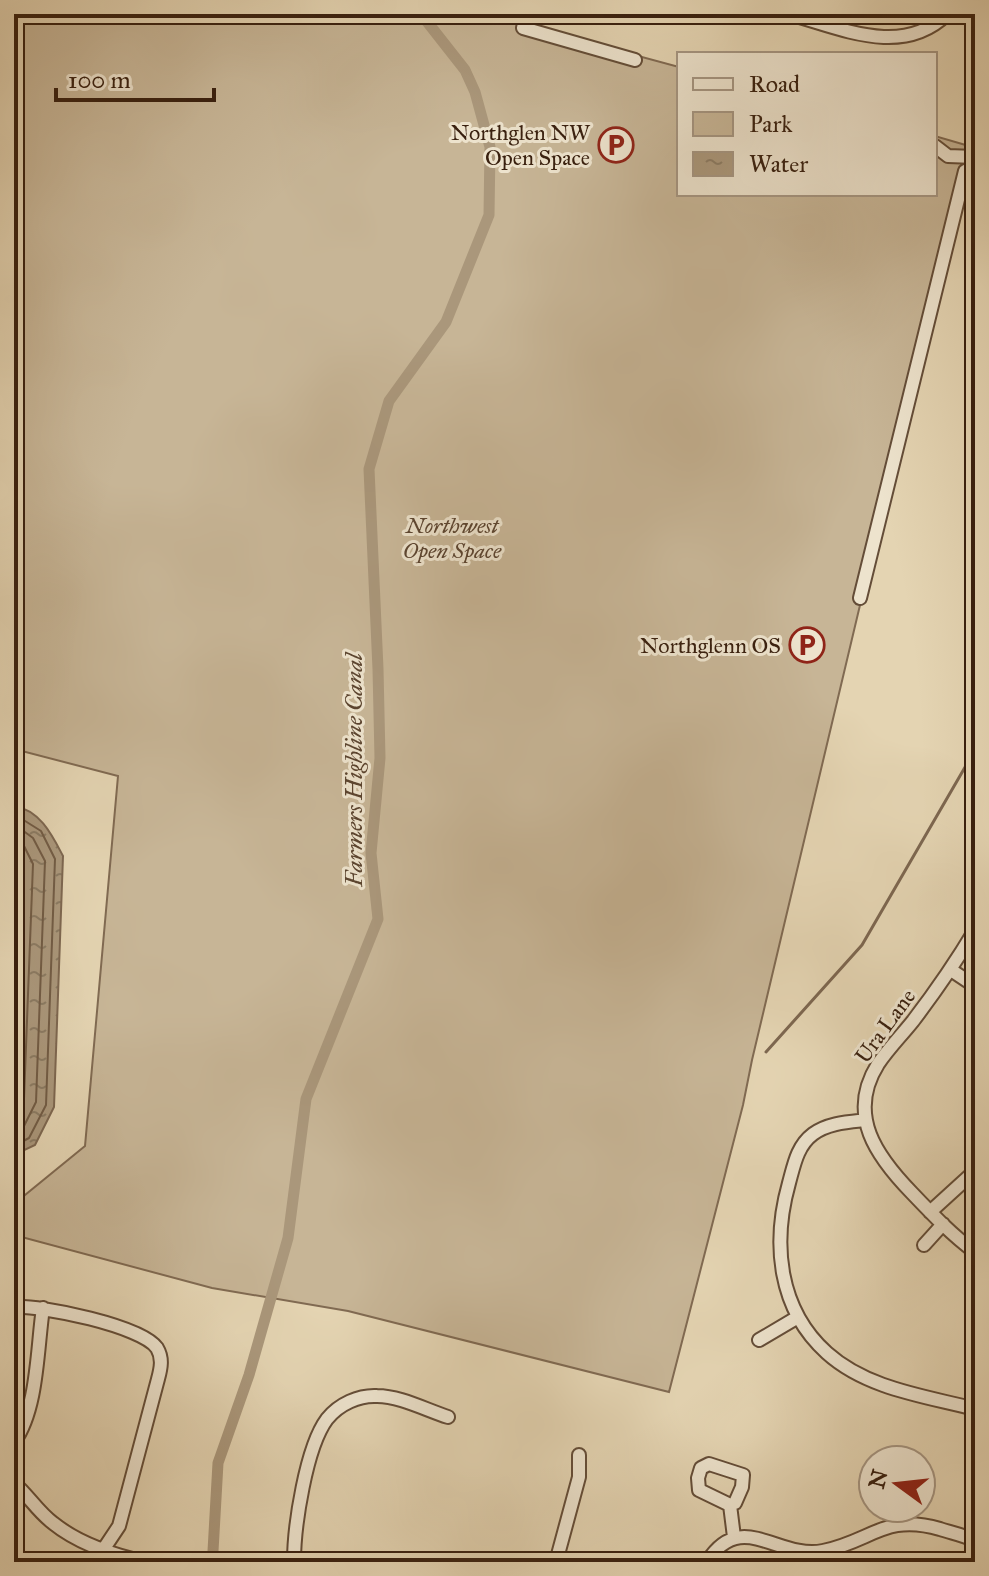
<svg xmlns="http://www.w3.org/2000/svg" width="989" height="1576" viewBox="0 0 989 1576" font-family="'IM FELL Great Primer',serif">
	<defs>
		<pattern id="water-ripples" width="26" height="14" patternUnits="userSpaceOnUse" patternTransform="scale(2)"><rect width="26" height="14" fill="#aa977b"/><path d="M2 4q2-2 4 0t4 0M15 11q2-2 4 0t4 0" fill="none" stroke="#8b7b63"/></pattern>
	</defs>
	<rect width="100%" height="100%" fill="#e4d4b2"/>
	<filter id="stains"><feTurbulence type="fractalNoise" baseFrequency=".0025" numOctaves="4"/><feColorMatrix values="0 0 0 0 .2 0 0 0 0 .09 0 0 0 0 .02 0 0 0 .5 -.17"/></filter>
	<radialGradient id="worn" r=".72"><stop offset=".6" stop-color="#630" stop-opacity="0"/><stop offset="1" stop-color="#630" stop-opacity=".3"/></radialGradient>
	<path fill="#c7b596" stroke="#806a52" stroke-width="2" d="M14 14H483L679 67V194H935V136L969 146 752 1060 743 1105 669 1392 348 1311 212 1288 14 1235V1204L85 1146 118 776 14 749Z"/>
	<path fill="url(#water-ripples)" stroke="#7d6750" stroke-width="2" d="M14 806C40 810 52 835 63 856L54 1107 35 1145 14 1155Z"/>
	<g fill="none" stroke-linecap="round" stroke-linejoin="round">
		<path stroke="#725c45" stroke-width="2" d="M14 814 41 831 55 859 46 1105 29 1138 14 1146
			M14 824 33 838 45 861 36 1102 22 1130 14 1135
			M14 838 24 846 33 864 24 1099 14 1120"/>
		<path stroke="#7d6750" stroke-width="3" d="M766 1052 862 945 975 750"/>
		<path stroke="#aa977b" stroke-width="11" d="M213 1551 218 1463 249 1375 288 1238 306 1099 378 919 371 853 380 758 378 669 369 469 389 401 446 322 489 215 490 147 475 92 465 70 421 14"/>
		<defs>
			<path id="minor" d="M526 14 523 28 635 60
				M789 14C841 28 902 58 947 14
				M935 146 948 156 975 157
				M860 598 965 171 975 166
				M975 930C956 962 935 992 913 1021 901 1036 888 1049 878 1064 846 1115 877 1157 912 1193 932 1214 952 1235 975 1252
				M951 970 975 986
				M866 1120C848 1122 828 1123 813 1134 797 1146 794 1165 789 1183 772 1243 778 1309 827 1353 867 1389 925 1396 975 1409
				M930 1212 975 1171
				M924 1245 943 1224
				M14 1307C41 1305 142 1326 157 1348 163 1358 161 1368 158 1379L119 1526 95 1562
				M759 1340 798 1317
				M14 1442C38 1409 37 1348 43 1308
				M709 1464 743 1475 742 1487 735 1503 730 1505 699 1490 698 1478 701 1468Z
				M14 1483C28 1495 38 1512 53 1523 79 1544 113 1555 145 1562
				M730 1505 734 1537
				M294 1562C294 1526 306 1447 327 1419 339 1404 359 1395 377 1396 400 1396 426 1410 448 1417
				M420 1562V1561
				M556 1562 579 1477V1455
				M707 1562C741 1508 778 1560 823 1551 872 1541 885 1513 940 1529 952 1533 965 1535 975 1541"/>
		</defs>
		<use href="#minor" stroke="#644d38" stroke-width="16"/>
		<use href="#minor" stroke="#ede3cd" stroke-width="12"/>
	</g>
	<defs>
		<symbol id="parking-ring" viewBox="-11 -11 22 22"><circle r="9.5" fill="#ede3cd" stroke="#8f2418" stroke-width="1.5"/><path d="M-3.5-5.5H1a3.5 3.5 0 0 1 0 7H-1V5.5H-3.5ZM-1-3.4V-.6H.8a1.4 1.4 0 0 0 0-2.8Z" fill="#8f2418"/></symbol>
	</defs>
	<g fill-rule="evenodd">
		<use href="#parking-ring" x="596" y="125" width="40" height="40"/>
		<use href="#parking-ring" x="787" y="625" width="40" height="40"/>
	</g>
	<g text-anchor="middle" dominant-baseline="central" stroke-width="6" stroke-linejoin="round" paint-order="stroke">
		<g font-size="22" fill="#39200f" stroke="#ede3cd" text-anchor="end">
			<text x="590" y="132">Northglen NW<tspan x="590" dy="25">Open Space</tspan></text>
			<text x="781" y="645">Northglenn OS</text>
		</g>
		<g font-size="22" font-style="italic" fill="#5c4531" stroke="#ede3cd">
			<text x="452" y="525">Northwest<tspan x="452" dy="25">Open Space</tspan></text>
		</g>
		<g font-size="22" fill="#39200f" stroke="#ede3cd">
			<text transform="translate(885 1026) rotate(-54)">Ura Lane</text>
		</g>
		<g font-size="24" font-style="italic" fill="#5b442f" stroke="#ede3cd">
			<text transform="translate(354 770) rotate(-90)">Farmers Highline Canal</text>
		</g>
	</g>
	<rect width="989" height="1576" fill="none" stroke="#e4d4b2" stroke-width="48"/>
	<rect x="16" y="16" width="957" height="1544" fill="none" stroke="#39200f" stroke-width="4"/>
	<rect x="24" y="24" width="941" height="1528" fill="none" stroke="#39200f" stroke-width="2"/>
	<rect x="677" y="52" width="260" height="144" fill="#ede3cd" stroke="#a59581" stroke-width="2"/>
	<rect x="693" y="78" width="40" height="12" fill="#ede3cd" stroke="#a59581" stroke-width="2"/>
	<text x="749" y="92" font-size="24" fill="#39200f">Road</text>
	<rect x="693" y="112" width="40" height="24" fill="#c7b596" stroke="#a59581" stroke-width="2"/>
	<text x="749" y="132" font-size="24" fill="#39200f">Park</text>
	<rect x="693" y="152" width="40" height="24" fill="url(#water-ripples)" stroke="#a59581" stroke-width="2"/>
	<text x="749" y="172" font-size="24" fill="#39200f">Water</text>
	<g transform="translate(897 1484) rotate(285)"><circle r="38" fill="#ede3cd" stroke="#a59581" stroke-width="2"/>
	<path d="M0-6L14 30L0 20L-14 30Z" fill="#8f2418"/>
	<text y="-12" font-size="22" font-weight="bold" text-anchor="middle" fill="#39200f">N</text>
	</g>
	<path d="M56 88v12h158v-12" fill="none" stroke="#39200f" stroke-width="4"/>
	<text x="68" y="88" font-size="24" fill="#39200f" stroke="#ede3cd" stroke-width="6" paint-order="stroke">100 m</text>
	<rect width="100%" height="100%" filter="url(#stains)"/>
	<rect width="100%" height="100%" fill="url(#worn)"/>
</svg>
